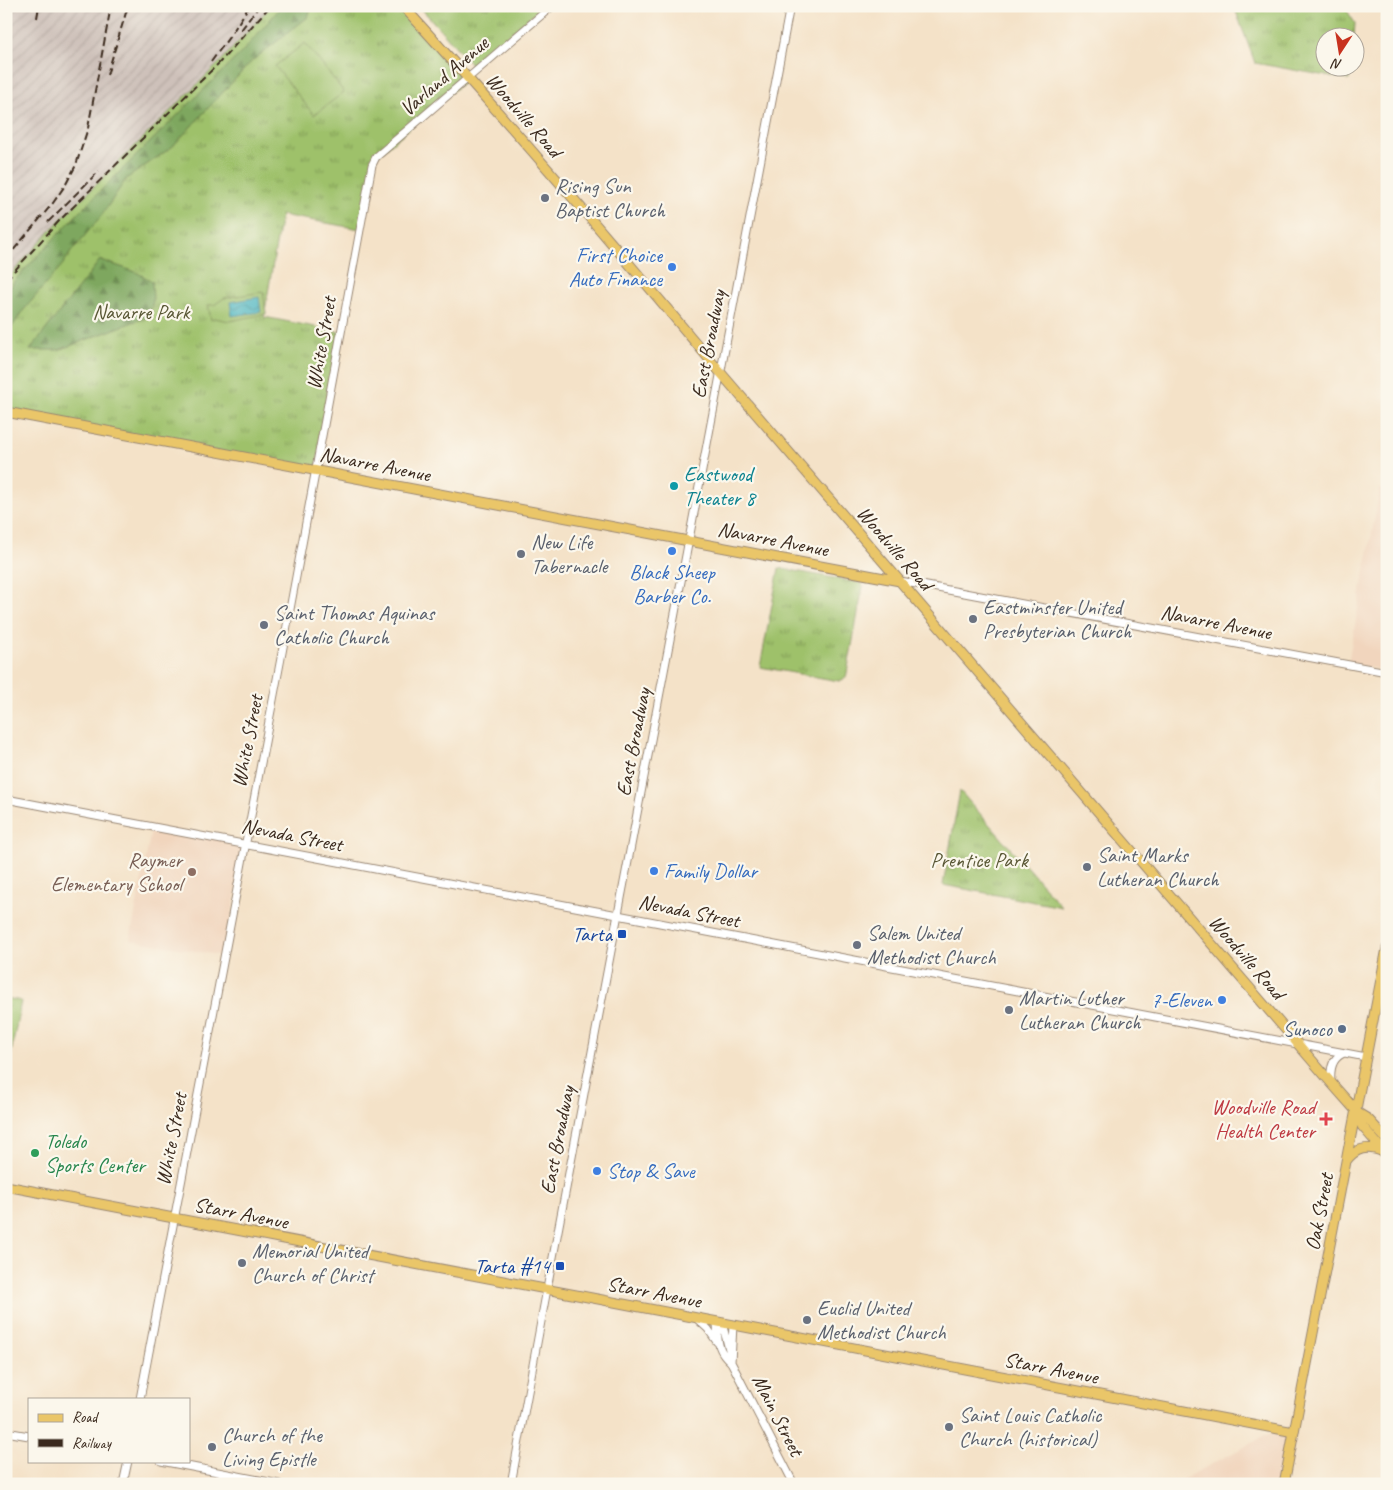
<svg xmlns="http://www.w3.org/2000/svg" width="1393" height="1490" viewBox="0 0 1393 1490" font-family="Caveat,sans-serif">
	<defs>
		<pattern id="industrial-furrows" width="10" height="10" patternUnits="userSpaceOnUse" patternTransform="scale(1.25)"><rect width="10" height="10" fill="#cec1ba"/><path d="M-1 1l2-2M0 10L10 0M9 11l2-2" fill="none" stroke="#b2a69f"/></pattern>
		<pattern id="grass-tufts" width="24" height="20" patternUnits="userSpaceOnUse" patternTransform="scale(1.25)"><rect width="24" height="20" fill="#9ec16a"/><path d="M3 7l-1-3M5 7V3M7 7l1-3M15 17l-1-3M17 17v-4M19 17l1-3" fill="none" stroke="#829d57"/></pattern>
		<pattern id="forest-firs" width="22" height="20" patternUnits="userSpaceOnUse" patternTransform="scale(1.25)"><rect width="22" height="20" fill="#7ea75e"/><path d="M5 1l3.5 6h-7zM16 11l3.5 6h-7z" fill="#68884d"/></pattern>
		<pattern id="water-waves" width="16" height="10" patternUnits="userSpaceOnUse" patternTransform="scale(1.25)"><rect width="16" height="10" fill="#45b3c0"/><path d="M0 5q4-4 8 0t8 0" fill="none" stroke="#3b929b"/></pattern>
	</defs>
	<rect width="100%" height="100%" fill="#fbf7ec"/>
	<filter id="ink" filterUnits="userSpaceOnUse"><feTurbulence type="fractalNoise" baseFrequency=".02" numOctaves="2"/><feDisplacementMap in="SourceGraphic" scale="10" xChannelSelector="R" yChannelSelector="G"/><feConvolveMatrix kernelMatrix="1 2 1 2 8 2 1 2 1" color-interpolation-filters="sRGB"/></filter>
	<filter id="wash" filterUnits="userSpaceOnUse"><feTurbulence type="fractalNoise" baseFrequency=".0096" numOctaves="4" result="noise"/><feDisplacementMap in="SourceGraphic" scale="20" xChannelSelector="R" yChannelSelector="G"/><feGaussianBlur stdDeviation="1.12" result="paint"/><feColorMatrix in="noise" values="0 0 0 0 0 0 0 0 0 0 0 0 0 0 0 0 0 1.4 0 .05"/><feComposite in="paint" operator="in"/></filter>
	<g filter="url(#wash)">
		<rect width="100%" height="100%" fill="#f4e2c8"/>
		<path fill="#f1d5bd" d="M1380 489 1387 490V671L1348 663Z
			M152 826 245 844 224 956 130 940Z
			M1271 1433 1289 1436 1280 1484H1174Z"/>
		<path fill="url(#industrial-furrows)" d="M6 6H271L220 62 6 281Z"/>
		<path fill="url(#grass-tufts)" stroke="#6c7644" d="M271 6H405L468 78 376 157 360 229 281 215 264 317 341 332 316 470 6 412V280L60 220 220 62Z
			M419 6H543L473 66Z
			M1234 6H1344L1355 23 1354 37 1326 38V68H1350L1349 80 1255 63Z
			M779 568 861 583 863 586 846 678 839 681 760 667Z
			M960 791 1062 907 943 885Z
			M6 998 21 1001 6 1080Z"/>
		<path fill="url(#forest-firs)" stroke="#5c683e" d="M282 6H312L308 17 252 61 172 147 126 179 102 215 71 252 63 264 22 312 6 336V294L15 280 86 205 242 52Z
			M100 260 136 272 152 281 153 301 149 316 59 350H30Z"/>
		<path fill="#9ec16a" stroke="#6c7644" d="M305 43 344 92 314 115 275 66Z
			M263 292 266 314 229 321 215 318 211 320 208 305H214L224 298Z"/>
		<path fill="url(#water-waves)" stroke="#406e6f" d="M259 297 261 312 232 316 230 302Z"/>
	</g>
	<g filter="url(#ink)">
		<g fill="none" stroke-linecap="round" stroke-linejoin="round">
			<defs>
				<path id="minor" d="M755 6H756
					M900 581 1387 672
					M6 799 1366 1057
					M1331 1082C1330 1071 1331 1057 1345 1053
					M696 1318 708 1329 717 1342
					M717 1322C718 1340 716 1349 731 1362L794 1484
					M722 1323 730 1353
					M731 1362 733 1325
					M140 1399 281 658 372 165 376 157 552 6
					M6 1432 29 1436
					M161 1461 279 1484
					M123 1484 128 1461
					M511 1484 547 1289 790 6"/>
				<path id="major" d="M403 6C512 126 617 248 720 372L1334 1086 1358 1113 1368 1119 1387 1140
					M6 412 900 581
					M1358 1113 1362 1126 1387 1155
					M1346 1161C1356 1148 1367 1145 1383 1152
					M6 1186 1294 1432
					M1284 1484 1387 948"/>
			</defs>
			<use href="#minor" stroke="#988673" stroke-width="9"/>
			<use href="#major" stroke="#988673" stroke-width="11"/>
			<use href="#minor" stroke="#fff" stroke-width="7"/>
			<use href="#major" stroke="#eac669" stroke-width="9"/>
			<path stroke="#3b2a1e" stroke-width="2" stroke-dasharray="8 4" stroke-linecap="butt" d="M1385 6 1387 8
				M37 18 39 6
				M241 30 259 6
				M211 62 232 33 249 6
				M107 75 128 6
				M48 222 99 171
				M6 259 53 203 66 184 76 165 88 128 111 6
				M6 280 60 220 220 62 270 6"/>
		</g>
	</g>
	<g fill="#6b7280" stroke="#fbf7ec" stroke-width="2">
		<circle cx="545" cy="198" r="5"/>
		<circle cx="521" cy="554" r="5"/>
		<circle cx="973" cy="619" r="5"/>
		<circle cx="264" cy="625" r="5"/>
		<circle cx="1087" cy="867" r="5"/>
		<circle cx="857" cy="945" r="5"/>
		<circle cx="1009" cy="1010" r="5"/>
		<circle cx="242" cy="1263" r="5"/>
		<circle cx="807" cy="1320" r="5"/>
		<circle cx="949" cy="1427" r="5"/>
		<circle cx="212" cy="1447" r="5"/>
	</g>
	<g fill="#3f7fe0" stroke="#fbf7ec" stroke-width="2">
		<circle cx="672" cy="267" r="5"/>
		<circle cx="672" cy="551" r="5"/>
		<circle cx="654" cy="871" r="5"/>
		<circle cx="1222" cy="1000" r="5"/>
		<circle cx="597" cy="1171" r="5"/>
	</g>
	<circle fill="#0f9aa8" stroke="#fbf7ec" stroke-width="2" cx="674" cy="486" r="5"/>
	<circle fill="#8d6e63" stroke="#fbf7ec" stroke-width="2" cx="192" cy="872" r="5"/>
	<g fill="#1a4fb4" stroke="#fbf7ec" stroke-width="2">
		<rect x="617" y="929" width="10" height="10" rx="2.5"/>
		<rect x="555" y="1261" width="10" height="10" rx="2.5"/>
	</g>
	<circle fill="#5c6f8a" stroke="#fbf7ec" stroke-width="2" cx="1342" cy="1029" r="5"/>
	<path fill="#e0444e" stroke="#fbf7ec" stroke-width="2" d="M1323.5 1111.5h5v5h5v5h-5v5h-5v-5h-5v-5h5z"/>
	<circle fill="#2e9e5b" stroke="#fbf7ec" stroke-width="2" cx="35" cy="1153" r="5"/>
	<g text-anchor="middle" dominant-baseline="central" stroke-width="4.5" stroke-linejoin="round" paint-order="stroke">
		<g font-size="21" fill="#3b2a1e" stroke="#fbf7ec">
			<text transform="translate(444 76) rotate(-41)">Varland Avenue</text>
			<text transform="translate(524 115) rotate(49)">Woodville Road</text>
			<text transform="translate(321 343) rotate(-80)">White Street</text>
			<text transform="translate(708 344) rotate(-79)">East Broadway</text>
			<text transform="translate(375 464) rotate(11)">Navarre Avenue</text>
			<text transform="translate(773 539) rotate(11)">Navarre Avenue</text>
			<text transform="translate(895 548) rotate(49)">Woodville Road</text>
			<text transform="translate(1216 622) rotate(11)">Navarre Avenue</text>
			<text transform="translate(247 741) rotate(-79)">White Street</text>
			<text transform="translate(633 742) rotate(-79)">East Broadway</text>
			<text transform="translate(292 835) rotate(11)">Nevada Street</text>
			<text transform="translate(689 911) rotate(11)">Nevada Street</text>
			<text transform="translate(1247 957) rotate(49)">Woodville Road</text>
			<text transform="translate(171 1139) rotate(-79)">White Street</text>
			<text transform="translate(557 1140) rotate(-79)">East Broadway</text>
			<text transform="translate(1319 1212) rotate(-79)">Oak Street</text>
			<text transform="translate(241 1213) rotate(11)">Starr Avenue</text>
			<text transform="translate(654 1292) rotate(11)">Starr Avenue</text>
			<text transform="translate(1051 1368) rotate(11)">Starr Avenue</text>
			<text transform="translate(778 1415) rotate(63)">Main Street</text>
		</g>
		<g font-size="21" fill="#5b616d" stroke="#fbf7ec" text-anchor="start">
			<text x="555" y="186">Rising Sun<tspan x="555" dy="24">Baptist Church</tspan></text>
			<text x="531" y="542">New Life<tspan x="531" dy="24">Tabernacle</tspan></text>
			<text x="983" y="607">Eastminster United<tspan x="983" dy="24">Presbyterian Church</tspan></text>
			<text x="274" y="613">Saint Thomas Aquinas<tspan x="274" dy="24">Catholic Church</tspan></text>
			<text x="1097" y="855">Saint Marks<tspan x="1097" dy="24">Lutheran Church</tspan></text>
			<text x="867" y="933">Salem United<tspan x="867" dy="24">Methodist Church</tspan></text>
			<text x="1019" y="998">Martin Luther<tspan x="1019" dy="24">Lutheran Church</tspan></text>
			<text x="252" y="1251">Memorial United<tspan x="252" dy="24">Church of Christ</tspan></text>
			<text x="817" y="1308">Euclid United<tspan x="817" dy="24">Methodist Church</tspan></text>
			<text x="959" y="1415">Saint Louis Catholic<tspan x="959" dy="24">Church (historical)</tspan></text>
			<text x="222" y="1435">Church of the<tspan x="222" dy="24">Living Epistle</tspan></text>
		</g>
		<g font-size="21" fill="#366cbe" stroke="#fbf7ec" text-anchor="end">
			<text x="662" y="255">First Choice<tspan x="662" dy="24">Auto Finance</tspan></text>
			<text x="672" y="572" text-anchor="middle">Black Sheep<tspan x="672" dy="24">Barber Co.</tspan></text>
			<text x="664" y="871" text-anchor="start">Family Dollar</text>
			<text x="1212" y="1000">7-Eleven</text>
			<text x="607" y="1171" text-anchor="start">Stop &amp; Save</text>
		</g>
		<g font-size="21" fill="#595735" stroke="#fbf7ec">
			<text x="141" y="312">Navarre Park</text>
			<text x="979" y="860">Prentice Park</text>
		</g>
		<g font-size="21" fill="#0d838f" stroke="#fbf7ec" text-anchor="start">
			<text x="684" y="474">Eastwood<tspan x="684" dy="24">Theater 8</tspan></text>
		</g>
		<g font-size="21" fill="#785e54" stroke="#fbf7ec" text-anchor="end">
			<text x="182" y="860">Raymer<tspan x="182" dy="24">Elementary School</tspan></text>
		</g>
		<g font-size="21" fill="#164399" stroke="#fbf7ec" text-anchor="end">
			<text x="612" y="934">Tarta</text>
			<text x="550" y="1266">Tarta #14</text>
		</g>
		<g font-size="21" fill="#4e5e75" stroke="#fbf7ec" text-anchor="end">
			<text x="1332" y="1029">Sunoco</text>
		</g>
		<g font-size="21" fill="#be3a42" stroke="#fbf7ec" text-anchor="end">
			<text x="1315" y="1107">Woodville Road<tspan x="1315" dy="24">Health Center</tspan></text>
		</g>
		<g font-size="21" fill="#27864d" stroke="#fbf7ec" text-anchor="start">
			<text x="45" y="1141">Toledo<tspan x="45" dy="24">Sports Center</tspan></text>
		</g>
	</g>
	<rect width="1393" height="1490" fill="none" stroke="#fbf7ec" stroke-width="25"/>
	<rect x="28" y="1398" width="162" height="65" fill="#fbf7ec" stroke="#aea59a"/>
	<rect x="38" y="1414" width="25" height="8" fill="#eac669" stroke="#aea59a"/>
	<text x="72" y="1422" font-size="15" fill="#3b2a1e">Road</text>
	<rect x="38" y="1439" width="25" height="8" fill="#3b2a1e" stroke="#aea59a"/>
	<text x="72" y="1448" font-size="15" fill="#3b2a1e">Railway</text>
	<g transform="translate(1340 52) rotate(192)"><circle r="24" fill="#fbf7ec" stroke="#aea59a"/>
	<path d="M0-4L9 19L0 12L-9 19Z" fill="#c8321e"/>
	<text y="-8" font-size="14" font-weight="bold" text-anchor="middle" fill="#3b2a1e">N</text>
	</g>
</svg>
